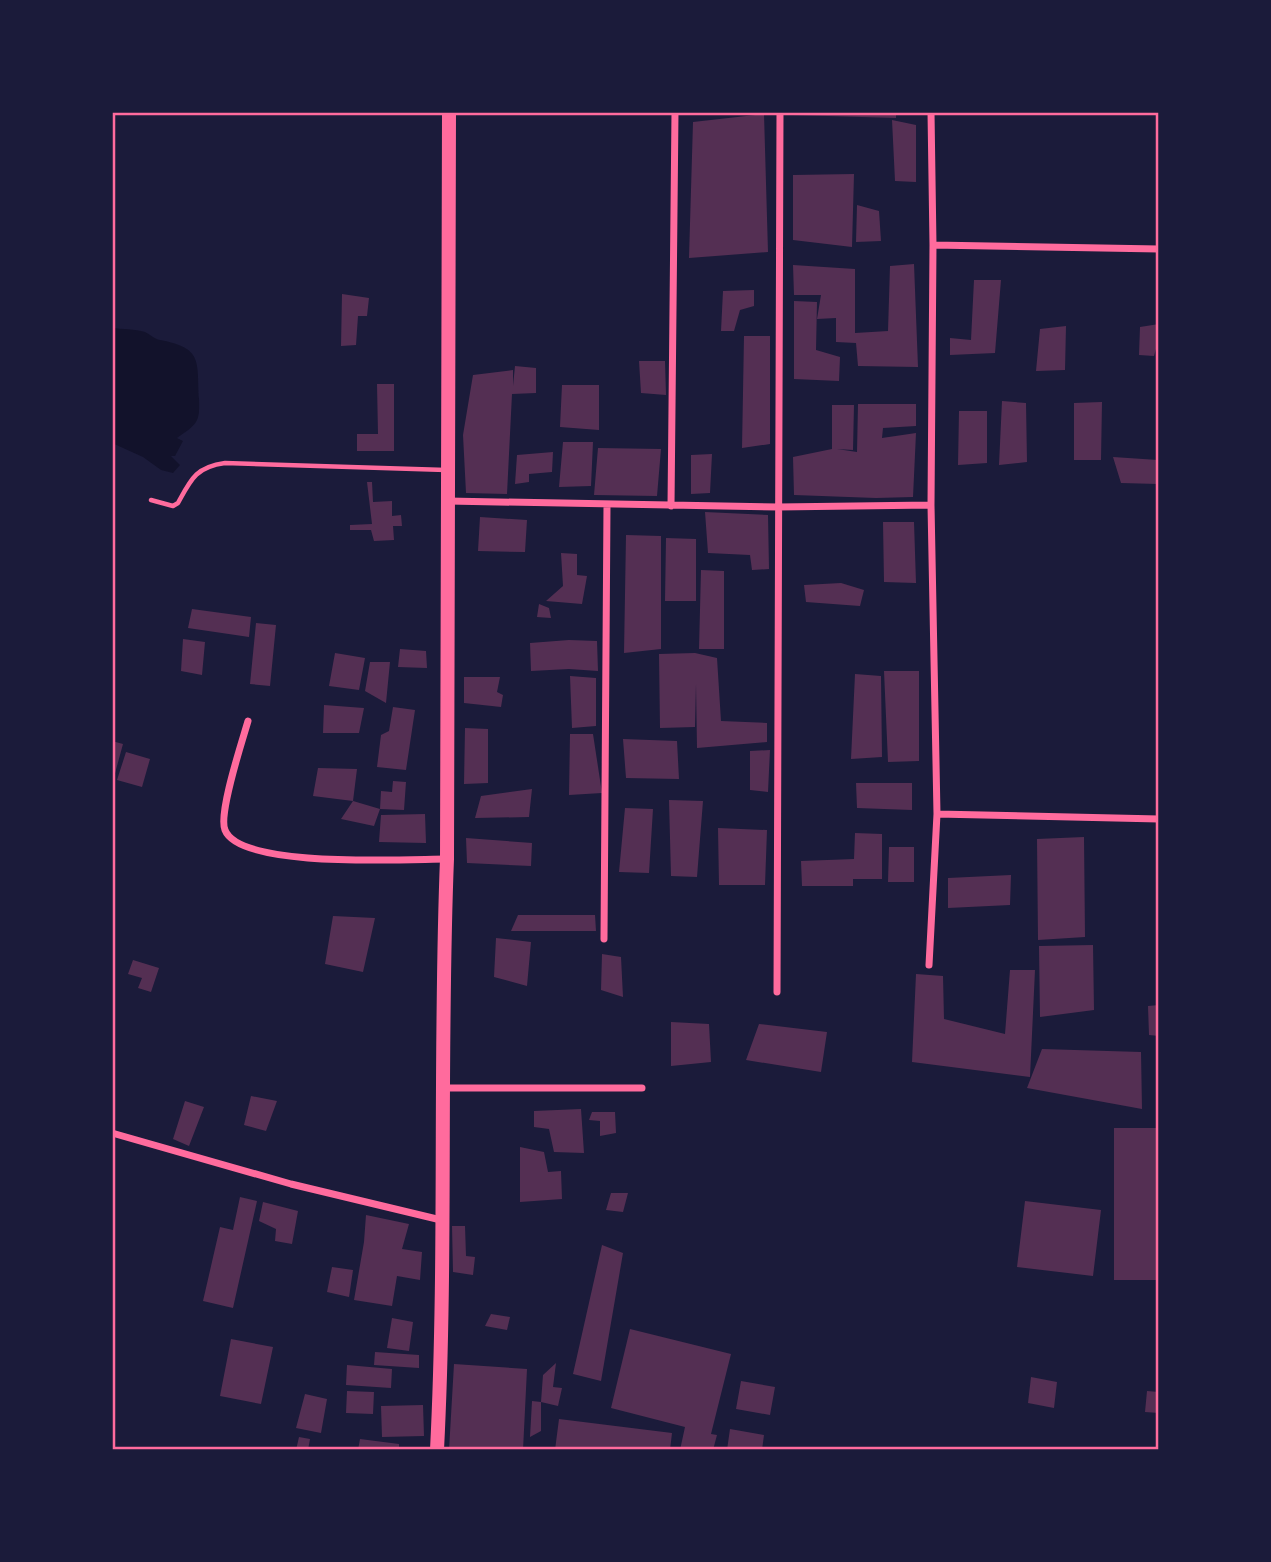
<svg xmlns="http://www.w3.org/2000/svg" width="1271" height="1562" viewBox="0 0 1271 1562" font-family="Raleway,sans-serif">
	<rect width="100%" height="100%" fill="#1b1b3a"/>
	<path fill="#12122b" d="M112 328C122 329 135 329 145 332 150 334 154 339 160 340 203 348 197 361 199 399 200 423 197 424 177 438L183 441 175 456H171L180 465 173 473 161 470 143 457 112 443Z"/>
	<path fill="#542f53" d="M792 112H896V118L792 115Z
		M764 114 768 252 689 258 693 122Z
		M892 120 916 125V182L895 181Z
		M854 174 852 247 793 240V175Z
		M857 205 879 211 881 241 856 242Z
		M914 264 918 367 858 366 856 343 836 342V318L817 319 821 295H794L793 265 855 269V333L888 331 890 266Z
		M974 280H1001L995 353 950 355V338L971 340Z
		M754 290V306L740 310 734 331H721L723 291Z
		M342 294 369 298 367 316H358L356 345 341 346Z
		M794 301 817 302 816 350 840 357 839 381 794 379Z
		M1159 324V349H1156L1154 356 1139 355 1140 327Z
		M1066 326 1065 370 1036 371 1040 329Z
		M744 336H770V444L742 448Z
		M639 361H665L666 395 641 393Z
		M515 366 536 368V393L512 394 507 494 466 493 463 435 473 375 513 370V386Z
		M377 384H394V451H357V434H378Z
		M562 385H599V430L560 427Z
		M1002 401 1026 403 1027 462 999 465Z
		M1102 402 1101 460H1074V403Z
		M858 404H916V426L883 428 882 438 916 433 913 497 876 498 794 495 793 457 832 449V405H854L853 450 837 449 857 452Z
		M959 411H987V463L958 465Z
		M563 442H593L591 486 559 487Z
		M598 448 661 449 657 496 594 495Z
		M553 452 552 472 529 474V482L515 484 517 455Z
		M712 454 710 493 691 494V455Z
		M1113 457 1158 460V484L1121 483Z
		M367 482H372L373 502 392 501V516L401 515 402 526H393L394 540 374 541 371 530H350V525L372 524Z
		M705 512 768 515 769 569 752 570 750 555 708 553Z
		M480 517 527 520 525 552 478 551Z
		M883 522H914L916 583 884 582Z
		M626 535 661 536V649L624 653Z
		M666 538 696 539V601H665Z
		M561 553 577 554V575L587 576 582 604 546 601 563 586Z
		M701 570 724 571V649H699Z
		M841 583 864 590 860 606 806 602 804 585Z
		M539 604 549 608 551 618 537 617Z
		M192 609 251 617 249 637 188 628Z
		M256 623 276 625 270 686 250 684Z
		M183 639 205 642 202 675 181 671Z
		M569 640 597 641 598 671 569 669 531 671 530 643Z
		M400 649 426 651 427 668 398 667Z
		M335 653 365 658 359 690 329 686Z
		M695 653 717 658 721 721 767 723V742L697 748 696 684 695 727 660 728 659 654Z
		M370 662H390L386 703 365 691Z
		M884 671H919V761L888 762Z
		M855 674 881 676 882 757 851 759Z
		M570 676 596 678V726L572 728Z
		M464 677H500L497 692 503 695 501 707 464 703Z
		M324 705 364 708 359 733H323Z
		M393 707 415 710 406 770 377 767 381 735 389 731Z
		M465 728 488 729V783L464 784Z
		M570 734H593L602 793 569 795Z
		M623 739 677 741 679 779 626 778Z
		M112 741 123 744 114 777 112 776Z
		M770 750 768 792 750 790V751Z
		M126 752 150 759 142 787 117 780Z
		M318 768 357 769 353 801 313 796Z
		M393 781 406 782 404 810 380 809 381 791 392 792Z
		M856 783H912V810L857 808Z
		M532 789 529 817 475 818 481 796Z
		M669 800 703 801 697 877 671 876Z
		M353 801 380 809 374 826 341 819Z
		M625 808 653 809 649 873 619 872Z
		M425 814 426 843 379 842 381 815Z
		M718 828 767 830 765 885H719Z
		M855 833 882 834V879H853V886H802L801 861 854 859Z
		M1084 837 1085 937 1038 940 1037 839Z
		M466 838 532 843 531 866 467 863Z
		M889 847H914V882H888Z
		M1011 875 1010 905 948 908V878Z
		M518 915H595L596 931H511Z
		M333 916 375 918 363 972 325 964Z
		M496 938 531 942 527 986 494 977Z
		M1093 945 1094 1010 1040 1017 1039 946Z
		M602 954 621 957 623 997 601 990Z
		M133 960 159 968 151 992 138 988 142 978 128 974Z
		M1010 970H1035L1030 1077 912 1062 916 974 943 976 944 1019 1005 1034Z
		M1159 1005V1036L1149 1035 1148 1006Z
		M671 1022 709 1024 711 1062 671 1066Z
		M759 1024 827 1032 821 1072 746 1060Z
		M1042 1049 1141 1052 1142 1109 1027 1088Z
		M251 1096 277 1101 266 1131 244 1125Z
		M185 1101 204 1107 189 1146 173 1139Z
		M581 1109 584 1153 554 1152 549 1129 534 1127V1111Z
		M592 1112H615L616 1133 600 1136V1121L589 1120Z
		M1114 1128H1159V1280H1114Z
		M520 1147 544 1152 548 1172 561 1171 562 1199 520 1202Z
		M611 1193H628L623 1212 606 1210Z
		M240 1197 257 1201 233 1308 203 1301 220 1227 233 1230Z
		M1025 1201 1101 1210 1093 1276 1017 1267Z
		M263 1202 298 1211 292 1244 275 1241 276 1229 259 1221Z
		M366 1215 409 1224 402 1249 422 1252 420 1280 397 1276 392 1306 354 1300 364 1242Z
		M452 1226H465L466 1256 475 1257 473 1275 453 1272Z
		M602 1245 623 1253 601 1381 573 1374Z
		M332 1267 353 1270 349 1297 327 1292Z
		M491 1314 510 1317 507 1330 485 1326Z
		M392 1318 413 1322 409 1351 387 1348Z
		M630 1329 731 1354 711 1434 717 1435 713 1450H680L685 1427 611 1408Z
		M231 1339 273 1347 261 1404 220 1396Z
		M375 1352 419 1355V1368L374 1365Z
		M556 1363 553 1387 562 1388 558 1406 541 1402 543 1375Z
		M454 1364 527 1369 523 1450H449Z
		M347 1365 392 1369 391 1388 346 1385Z
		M1031 1377 1057 1382 1054 1408 1028 1403Z
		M741 1381 775 1387 770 1415 736 1409Z
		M347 1391 374 1392 373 1414 346 1413Z
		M1147 1391 1159 1392V1413L1145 1412Z
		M305 1394 327 1399 321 1433 296 1428Z
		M532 1401 541 1402V1431L530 1437Z
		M423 1405 424 1436 382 1437 381 1406Z
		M559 1419 672 1433 670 1450H555Z
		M730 1429 764 1435 762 1450H727Z
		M299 1437 310 1439 308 1450H296Z
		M360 1439 399 1444V1450H358Z"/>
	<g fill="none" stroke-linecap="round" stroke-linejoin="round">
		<path stroke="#ff6b9d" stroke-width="4.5" d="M151 500 173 506 178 503C191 479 196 467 225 463L446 470"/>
		<path stroke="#ff6b9d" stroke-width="7" d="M933 245 1159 249
			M448 501 778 507 931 505
			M671 506 675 112
			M248 721C242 742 218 814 225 830 240 869 408 859 447 859
			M937 814 1159 819
			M604 939 607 505
			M929 965 937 814 931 505 933 245 931 112
			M777 992 780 112
			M444 1088H642
			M112 1133 291 1184 441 1220"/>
		<path stroke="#ff6b9d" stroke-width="14" d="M437 1450C447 1253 439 1056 447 859L449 112"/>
	</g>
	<rect width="1271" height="1562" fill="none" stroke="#1b1b3a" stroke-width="228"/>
	<rect x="114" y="114" width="1043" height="1334" fill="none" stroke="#ff6b9d" stroke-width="2.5"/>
</svg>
